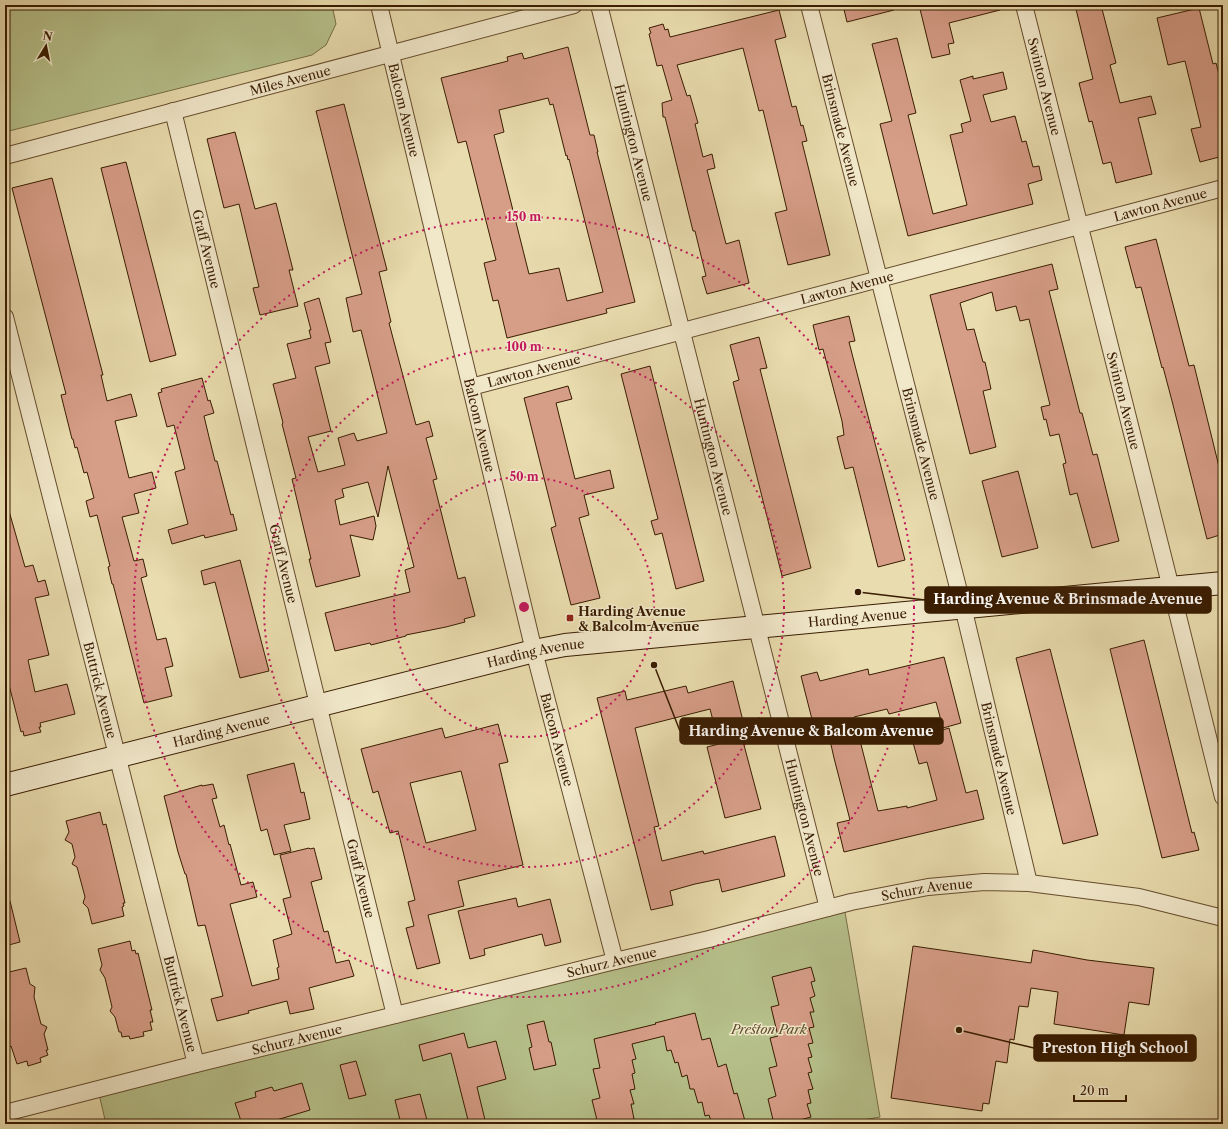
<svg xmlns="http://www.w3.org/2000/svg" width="1228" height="1129" viewBox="0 0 1228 1129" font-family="'Libre Caslon Text',serif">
	<rect width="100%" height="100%" fill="#e9dcae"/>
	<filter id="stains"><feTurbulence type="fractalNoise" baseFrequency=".005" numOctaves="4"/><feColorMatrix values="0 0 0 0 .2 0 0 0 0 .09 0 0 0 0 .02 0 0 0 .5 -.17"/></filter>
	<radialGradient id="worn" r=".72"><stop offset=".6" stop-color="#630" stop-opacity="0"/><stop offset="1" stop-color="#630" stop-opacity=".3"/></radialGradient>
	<path fill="#b6c08a" stroke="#786e46" d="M5 5H332L336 24 326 45 312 55 5 132Z
		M845 912 880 1117 840 1124H106L99 1094Z"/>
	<path fill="#d69d87" stroke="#391c01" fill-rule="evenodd" d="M843 5H893L894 10 847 22Z
		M919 5H1000V10L949 23 954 43 948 44 950 54 932 58Z
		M1075 5H1101L1116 63 1110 65 1120 103 1151 96 1156 114 1138 118 1152 174 1116 183 1111 162 1103 164 1092 121 1089 122 1079 83 1093 79Z
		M1199 8 1213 64 1216 63 1223 90V156L1200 162 1191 129 1201 127 1185 61 1168 65 1157 18Z
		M779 10 786 37 775 40 792 107 796 106 801 126 803 125 807 141 802 142 830 255 788 265 775 213 787 210 763 110 759 111 743 48 677 65 687 96 690 95 698 123 695 124 703 157 712 154 715 168 707 170 726 244 739 240 749 283 707 294 702 277 706 276 695 231H693L665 117H663L662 103 672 100 662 65 657 66 649 34 651 33 649 28 663 24 665 30 668 29 670 37Z
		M897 38 916 113 908 115 933 214 967 205 950 135 963 132 961 124 971 121 960 80 973 76V79L1003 72 1007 89 983 95 991 122 1015 116 1022 142 1026 141 1033 167 1039 166 1042 180 1028 184 1033 204 908 236 880 124 892 121 872 44Z
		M568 47 590 135H594L598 152H597L635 302 606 309 607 313 507 338 498 300 493 301 484 263 496 260 485 217 466 141 458 143 441 78 508 61 507 57 522 53 524 59ZM548 98 550 105 553 104 566 156 567 155 568 160 569 159 603 292 567 301 559 268 529 274 494 135 504 132 499 110Z
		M344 104 387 270 379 272 391 322 389 323 416 425 429 421 433 436 426 438 437 479 433 480 458 579 465 577 475 616 464 619 465 622 446 627 406 635V636L371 645 370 643 335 651 325 613 410 592 405 570 414 567 388 466 378 517 368 482 342 489 344 497 335 500 340 525 374 516 376 526 373 540 350 535 360 576 316 587 309 559H311L292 479 296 478 282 424 283 423 273 384 296 378 287 344 311 338 309 330H311L304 303 319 298 331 342 325 343 330 363 315 367 331 431 308 437 318 472 345 465 338 438 354 433 357 441 387 433 361 330 353 332 346 298 362 294 316 111Z
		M235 132 255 209 276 203 293 270H289L298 306 260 315 253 288 259 287 239 204 224 208 207 139Z
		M126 162 176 355 150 362 101 168Z
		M52 178 103 375H101L107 401 131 394 137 416 115 421 129 478 152 472 156 488 134 494 139 513 122 517 134 561 143 559 147 576 141 578 157 640 166 638 173 666 165 668 172 696 144 703 113 584H112L108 567 110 566 97 515 90 517 86 501 94 498 87 472 84 473 77 447 75 448 73 439H72L61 395 66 394 12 188Z
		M1156 239 1189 366 1194 365 1223 483V534L1207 539 1172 401 1163 367 1162 368 1141 287 1136 288 1125 247Z
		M1052 264 1058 289 1049 291 1080 413H1082L1093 455 1097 454 1119 541 1092 548 1077 493 1070 495 1063 464 1066 463 1059 434 1050 436 1046 419 1044 420 1041 407 1050 405 1029 319 1020 321 1016 306 996 311 992 292 960 303 967 330 974 329 983 362H985L988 375 991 389 983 391 996 447 970 454 930 295Z
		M849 316 855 341 849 342 905 560 878 567 853 467 845 469 837 437 844 435 842 421 823 349 819 350 813 325Z
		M759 337 767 368 760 369 811 568 782 576 733 382 739 380 730 345Z
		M650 366 704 581 676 589 662 533 655 535 651 521 658 519 621 374Z
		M202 378 208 401 210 400 214 413 204 416 209 437 215 461H217L231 515 233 514 237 530 205 538 204 535 172 544 168 530 188 524 175 472 185 469 174 425 167 427 158 393 162 392 161 389Z
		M568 386 572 399 556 403 575 479 610 470 614 488 584 495 589 515 579 518 600 598 571 605 551 528 556 526 524 398Z
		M1018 471 1038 548 1002 557 982 481Z
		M5 511H9L25 567 33 565 38 582 45 580 49 595 35 598 49 655 28 660 35 692 67 684 75 714 40 723 41 727H39L41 732 24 736 23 731 21 732 5 669Z
		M240 560 269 671 240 678 215 582 204 585 201 571Z
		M1144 640 1192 833 1194 832 1199 850 1162 858 1110 649Z
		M1050 649 1098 835 1063 844 1016 658Z
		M944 657 961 723 943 728 936 702 889 714 887 709 854 717 878 811 907 806V808L937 800 927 762 919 764 912 739 949 728 966 793 977 790 984 819 844 852 837 823 850 820 834 758 829 736 817 739 801 676 817 672 820 681 868 669 869 675Z
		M733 681 745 729 740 730 761 809 725 818 707 747 719 744 710 709 635 728 659 826 654 827 662 861 703 851 704 854 775 836 785 876 722 892 719 879 695 884 670 891 673 905 651 910 597 698 625 691 627 700 686 686 688 693Z
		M498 724 508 762 499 764 523 865 458 881 464 906 428 915 440 963 417 969 406 928 414 926 408 902 415 900 398 831 390 833 378 791 373 793 361 749 442 728 445 738ZM461 771 476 830 426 843 410 783Z
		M294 763 301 793 304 792 310 819 284 825 291 851 274 855 267 829 261 831 247 775Z
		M213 784 217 798 212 799 220 827 224 825 229 845 230 844 241 885 253 882 257 897 230 904 252 986 279 979 277 968 279 967 273 940 292 934 283 899 291 897 280 855 309 848 310 849 314 848 322 879 311 882 324 932 328 931 336 963 349 960 354 976 309 988 314 1009 290 1014 287 1001 248 1011 249 1013 217 1021 211 999 223 996 205 925 198 926 186 874H185L178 852 164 796 202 785V786Z
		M100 812 103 825 106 824 125 903H123L124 906 122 907 124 916 92 924 88 908 83 903 85 897 77 867 72 864 75 857 72 844 65 840 69 832 66 821Z
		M516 898 518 907 550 899 561 942 545 946 542 934 484 949 485 955 470 959 458 911Z
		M5 901H10L20 942 5 946Z
		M130 941 132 951 135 950 136 954 138 953 152 1010H150L153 1022H150L152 1030 143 1032 144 1036 130 1039 129 1036 122 1037 121 1032H119L115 1017 110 1011 112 1007 105 978 100 970 102 965 98 949Z
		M913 946 1031 963 1033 950 1087 960 1154 968 1149 1005 1129 1002 1124 1035 1054 1024 1058 992 1031 988 1028 1007 1019 1006 1014 1040 1010 1039 1007 1063 996 1061 989 1104 983 1103 982 1111 891 1098Z
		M811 967 815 981 811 982 815 996 810 998 814 1012H810L814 1027 809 1028 813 1043 808 1044 812 1057 808 1058 812 1072 808 1073 813 1089 808 1090 811 1103 807 1104 811 1117 785 1124H774L768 1099 776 1096 769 1068 777 1066 770 1038 778 1036 771 1007 779 1005 772 977Z
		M26 968 30 984 35 987 34 997 41 1024 47 1027 44 1034 48 1050H46L48 1055 40 1058 41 1062 28 1066 27 1061 17 1064 11 1046 10 1047 5 1030V973Z
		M695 1013 702 1040 710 1038 718 1067 726 1064 734 1094 737 1093 745 1121 732 1124H712L709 1115 705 1116 702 1102 698 1103 694 1089H690L687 1075 682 1077 678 1062 675 1063 671 1050 667 1051 664 1036 632 1044 636 1059 632 1060 635 1073 632 1074 635 1089 630 1090 634 1104H631L634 1119 630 1120 631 1124H598L592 1100 600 1098 593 1069 600 1068 594 1039 656 1024 655 1023Z
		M544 1021 549 1042H551L556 1065 534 1070 529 1048 532 1047 527 1025Z
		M464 1033 468 1048 496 1041 506 1079 477 1087 486 1124H469L451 1053 423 1061 419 1045Z
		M356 1061 366 1095 349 1099 340 1065Z
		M302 1083 310 1110 263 1124H242L235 1103 256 1097 255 1092 272 1087 274 1091Z
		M420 1094 428 1124H401L395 1100Z"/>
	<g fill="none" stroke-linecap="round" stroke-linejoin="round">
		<defs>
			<g id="street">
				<path id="s1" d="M379 5 534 651 615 961"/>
				<path id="s2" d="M599 5 828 908"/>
				<path id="s3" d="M809 5 963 607 1029 883"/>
				<path id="s4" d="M1024 5 1171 588 1223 797"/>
				<path id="s5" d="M173 111 327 741 395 1015"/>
				<path id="s6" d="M5 156 574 5"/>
				<path id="s7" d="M5 317 196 1064"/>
				<path id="s8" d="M471 387 1223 188"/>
				<path id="s9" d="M5 1113 196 1064 615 961 709 939 851 902 928 887 984 882 1029 883 1139 897 1223 918"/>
			</g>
			<g id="secondary">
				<path id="s10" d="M5 785 534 651 565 645 1223 583"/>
			</g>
		</defs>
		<use href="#street" stroke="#654c2c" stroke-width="18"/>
		<use href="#secondary" stroke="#391c01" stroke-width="24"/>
		<use href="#street" stroke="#f1e8ca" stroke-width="16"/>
		<use href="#secondary" stroke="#f1e8ca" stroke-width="22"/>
	</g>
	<g fill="none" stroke="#c2185b" stroke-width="2" stroke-dasharray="2 4">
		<circle cx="524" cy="607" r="130"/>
		<circle cx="524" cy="607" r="260"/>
		<circle cx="524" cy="607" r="390"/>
	</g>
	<rect fill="#8f2418" stroke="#f1e8ca" stroke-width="1.5" x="566" y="614" width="8" height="8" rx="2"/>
	<g text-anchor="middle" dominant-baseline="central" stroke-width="3" stroke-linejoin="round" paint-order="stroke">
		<g font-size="13" fill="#391c01" stroke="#f1e8ca">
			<text stroke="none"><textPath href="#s6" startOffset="295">Miles Avenue</textPath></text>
			<text stroke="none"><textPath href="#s4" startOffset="84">Swinton Avenue</textPath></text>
			<text stroke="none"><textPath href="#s1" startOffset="108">Balcom Avenue</textPath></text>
			<text stroke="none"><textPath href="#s3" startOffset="129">Brinsmade Avenue</textPath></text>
			<text stroke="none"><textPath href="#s2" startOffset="142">Huntington Avenue</textPath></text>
			<text stroke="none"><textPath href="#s8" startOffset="713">Lawton Avenue</textPath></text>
			<text stroke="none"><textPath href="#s5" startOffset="142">Graff Avenue</textPath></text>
			<text stroke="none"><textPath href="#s8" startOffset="389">Lawton Avenue</textPath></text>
			<text stroke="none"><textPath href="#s8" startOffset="65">Lawton Avenue</textPath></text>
			<text stroke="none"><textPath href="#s4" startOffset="408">Swinton Avenue</textPath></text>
			<text stroke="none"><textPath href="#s1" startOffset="432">Balcom Avenue</textPath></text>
			<text stroke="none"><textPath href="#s3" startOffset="453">Brinsmade Avenue</textPath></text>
			<text stroke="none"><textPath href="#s2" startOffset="466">Huntington Avenue</textPath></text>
			<text stroke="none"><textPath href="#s5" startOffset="466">Graff Avenue</textPath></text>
			<text stroke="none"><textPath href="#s10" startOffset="871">Harding Avenue</textPath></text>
			<text stroke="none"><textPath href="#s10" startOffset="547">Harding Avenue</textPath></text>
			<text stroke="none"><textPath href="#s7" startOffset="385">Buttrick Avenue</textPath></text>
			<text stroke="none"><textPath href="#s10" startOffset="223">Harding Avenue</textPath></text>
			<text stroke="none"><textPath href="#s1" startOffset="756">Balcom Avenue</textPath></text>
			<text stroke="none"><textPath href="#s3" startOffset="777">Brinsmade Avenue</textPath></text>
			<text stroke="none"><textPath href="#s2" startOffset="838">Huntington Avenue</textPath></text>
			<text stroke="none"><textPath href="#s5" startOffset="790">Graff Avenue</textPath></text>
			<text stroke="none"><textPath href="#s9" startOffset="949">Schurz Avenue</textPath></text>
			<text stroke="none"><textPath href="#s9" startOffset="625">Schurz Avenue</textPath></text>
			<text stroke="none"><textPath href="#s7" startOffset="709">Buttrick Avenue</textPath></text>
			<text stroke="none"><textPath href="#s9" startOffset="301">Schurz Avenue</textPath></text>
		</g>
		<g font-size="13" font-weight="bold" fill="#391c01" stroke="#f1e8ca" text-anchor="start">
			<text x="578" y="611">Harding Avenue<tspan x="578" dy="15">&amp; Balcolm Avenue</tspan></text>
		</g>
		<g font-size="13" font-style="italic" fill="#5e4d2a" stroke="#f1e8ca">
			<text x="769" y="1029">Preston Park</text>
		</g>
	</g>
	<circle cx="524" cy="607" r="6" fill="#c2185b" stroke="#f1e8ca" stroke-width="2"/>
	<g font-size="12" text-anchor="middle" font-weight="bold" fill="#c2185b" stroke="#f1e8ca" stroke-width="3" stroke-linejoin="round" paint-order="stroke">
		<text x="524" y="221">150 m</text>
		<text x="524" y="351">100 m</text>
		<text x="524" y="481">50 m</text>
	</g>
	<path fill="none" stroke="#391c01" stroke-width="1.5" d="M858 592L925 600M654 665L680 731M959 1030L1034 1048"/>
	<g fill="#391c01" stroke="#f1e8ca" stroke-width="1.5">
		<circle cx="858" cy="592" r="4"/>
		<circle cx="654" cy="665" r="4"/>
		<circle cx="959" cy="1030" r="4"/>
	</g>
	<g fill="#391c01" stroke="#391c01" stroke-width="1.5">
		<rect x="925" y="587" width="286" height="26" rx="4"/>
		<rect x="680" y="718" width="263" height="26" rx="4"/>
		<rect x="1034" y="1035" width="162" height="26" rx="4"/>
	</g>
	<g font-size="14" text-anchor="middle" font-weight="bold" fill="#fff">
		<text x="1068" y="604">Harding Avenue &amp; Brinsmade Avenue</text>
		<text x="811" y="736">Harding Avenue &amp; Balcom Avenue</text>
		<text x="1115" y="1053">Preston High School</text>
	</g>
	<rect width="1228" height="1129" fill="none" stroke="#e9dcae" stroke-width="20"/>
	<rect x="6" y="6" width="1216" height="1117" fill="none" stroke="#391c01" stroke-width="2"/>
	<rect x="10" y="10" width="1208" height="1109" fill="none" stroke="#391c01"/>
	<g transform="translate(46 46) rotate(10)" stroke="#f1e8ca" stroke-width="3" paint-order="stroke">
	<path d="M0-3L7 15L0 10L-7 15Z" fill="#391c01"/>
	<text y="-6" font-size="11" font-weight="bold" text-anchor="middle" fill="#391c01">N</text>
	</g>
	<path d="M1074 1095v6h52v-6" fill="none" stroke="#391c01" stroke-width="2"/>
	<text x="1080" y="1095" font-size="12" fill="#391c01" stroke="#f1e8ca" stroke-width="3" paint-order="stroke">20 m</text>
	<rect width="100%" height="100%" filter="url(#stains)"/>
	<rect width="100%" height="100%" fill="url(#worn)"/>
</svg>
